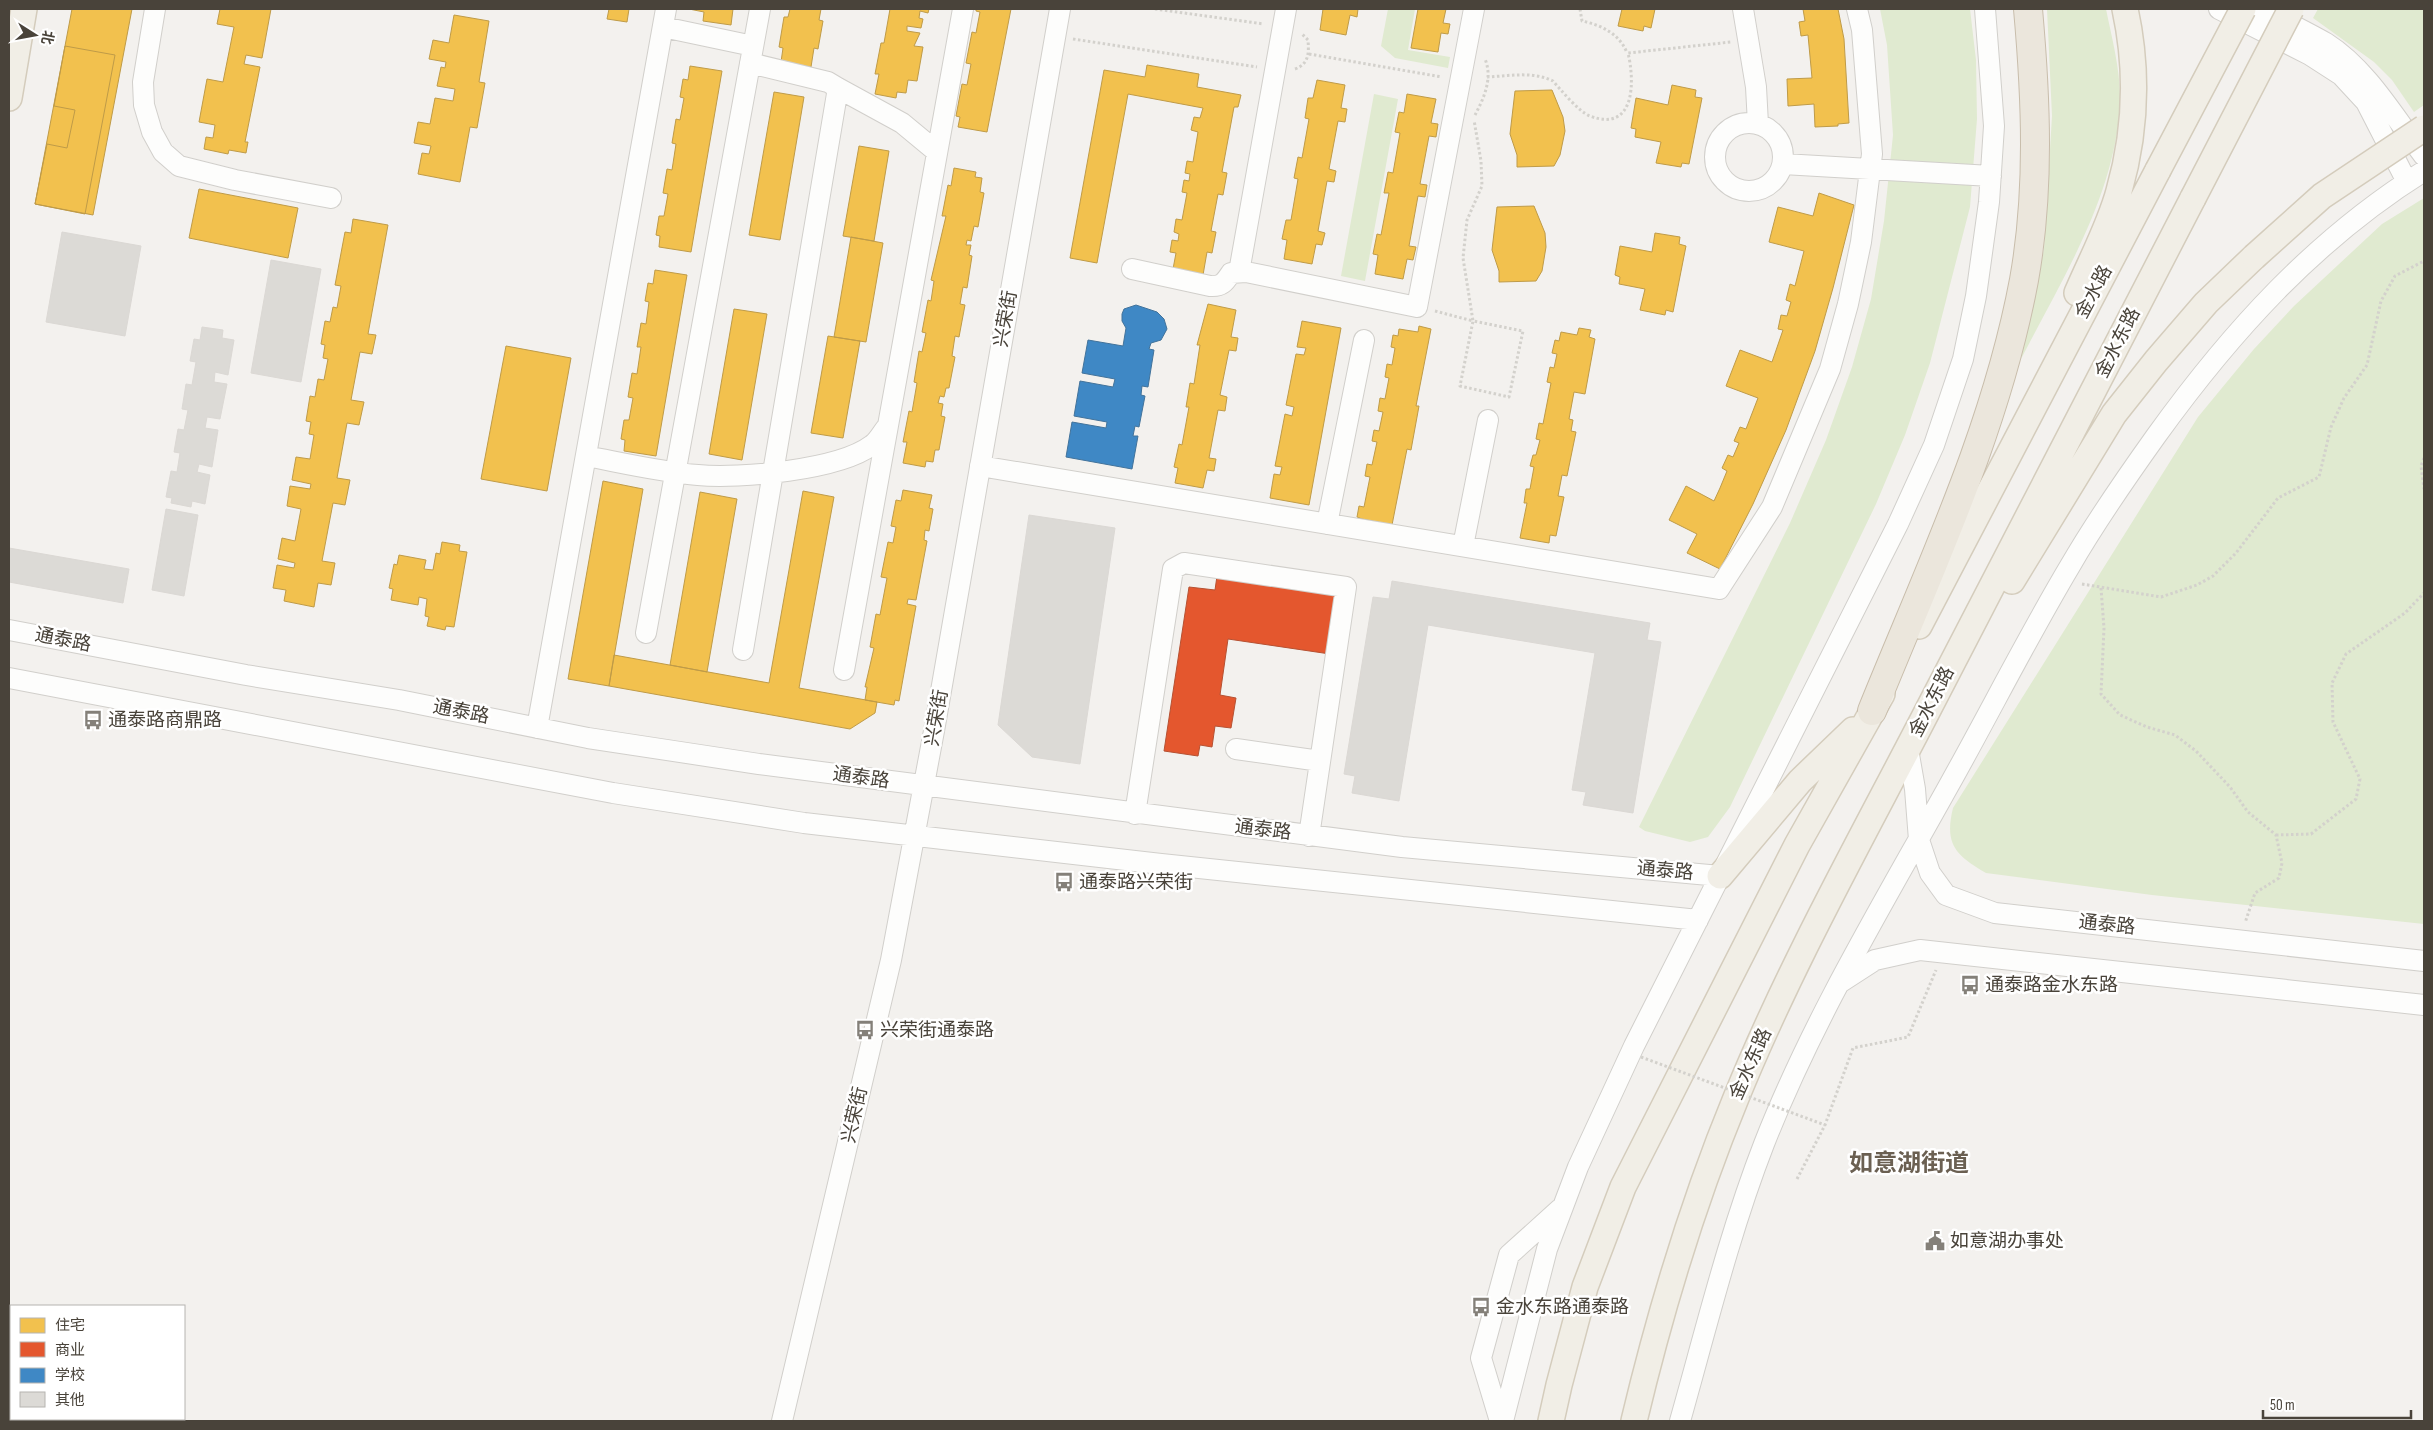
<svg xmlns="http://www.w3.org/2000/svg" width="2433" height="1430" viewBox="0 0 2433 1430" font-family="'Sofia Sans Condensed','Noto Sans SC',sans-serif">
	<rect width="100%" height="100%" fill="#f3f1ee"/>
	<path fill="#e0ead0" d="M1388 9H1415L1408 50 1450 57 1448 68 1395 58 1381 46Z
		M1880 9H1970L1976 60 1977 119 1970 207 1930 363 1905 435 1876 504 1730 807 1708 837 1690 842 1645 831 1639 827 1790 523 1826 440 1852 367 1871 299 1884 221 1893 135 1887 45Z
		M2047 9H2106C2112 39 2121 72 2120 102 2116 195 2062 279 2021 359L2044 249 2052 116Z
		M2318 9H2424V105L2414 112 2392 80 2374 62 2313 18Z
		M1374 94 1398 99 1365 281 1341 276Z
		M2424 198V924L2152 895 1986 873C1956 855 1944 845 1953 808L2198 417 2254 349 2294 306 2382 224Z"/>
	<path fill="#f2c14e" stroke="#bf9b48" d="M72 9H132L93 215 35 204Z
		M220 9H271L262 58 246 55 244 64 260 67 245 142H248L246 153 229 150 228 154 204 149 206 137 213 138 215 125 199 122 207 79 223 82 234 27 217 24Z
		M609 9H629L627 22 607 19Z
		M689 9H733L731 25 703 21 704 12Z
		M790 9H821L819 20 823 21 818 49 814 48 811 67 781 62 783 48 779 47 784 17H788Z
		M890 9H929L928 13 920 11 919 18 923 19 921 28 907 26V31L920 33 914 46 923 47 917 81 908 80 906 93 897 92 896 98 875 94 879 74H875L881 43H884Z
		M976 9H1011L987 132 958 127 960 117 956 116 962 84 967 85 971 64 966 63 972 32 976 33 980 12 976 11Z
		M1323 9H1358L1357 17 1350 15 1346 35 1320 30Z
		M1418 9H1446L1443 23 1450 24 1448 34 1441 33 1438 52 1411 48Z
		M1622 9H1655L1651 28 1644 26 1643 31 1618 26Z
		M1803 9H1838L1844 39 1849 123 1838 124V126L1815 127 1814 104 1788 106 1787 79 1812 78 1808 35 1801 36 1799 22 1805 21Z
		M454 15 489 21 479 82 485 83 477 128 470 127 460 182 418 174 422 153 429 154 431 146 414 143 418 122 430 124 435 98 453 101 455 89 437 86 441 67 445 68 446 62 429 59 433 40 449 43Z
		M65 46 115 55 85 214 35 204 47 144 67 148 75 110 54 106Z
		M1147 65 1199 74 1197 87 1241 95 1238 107H1234L1222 172 1227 173 1223 195 1218 194 1211 231 1216 232 1212 253 1207 252 1203 275 1173 269 1176 253 1170 252 1172 240 1178 241 1179 234 1174 232 1176 219 1182 220 1187 193 1182 192 1184 180 1189 181 1190 174 1185 173 1187 161 1193 162 1198 132 1191 130 1194 117 1200 118 1203 108 1128 94 1097 263 1070 258 1104 70 1145 77Z
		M690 66 722 71 691 252 659 247 660 236 656 235 659 216H664L668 194 663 193 667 169 672 170 676 144 672 143 676 119 680 120 684 98 680 97 683 79 688 80Z
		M1317 80 1345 85 1341 108 1347 109 1345 122 1338 121 1329 169 1336 171 1334 182 1327 181 1318 231 1325 233 1322 245 1316 244 1312 264 1284 259 1287 240 1282 239 1286 220H1291L1298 179 1294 178 1298 157 1302 158 1309 119 1305 118 1308 98H1313Z
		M1672 85 1696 90 1695 97 1702 98 1689 164 1682 163 1681 167 1656 163 1661 142 1635 137 1636 129 1631 128 1636 98 1668 105Z
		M1552 90 1563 117 1565 131 1560 155 1554 166 1517 167V155L1510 134 1515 91Z
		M774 92 804 97 780 240 749 235Z
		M1407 94 1436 99 1431 123 1438 124 1436 137 1429 136 1420 184 1427 185 1425 197 1418 196 1409 246 1416 247 1413 260 1407 259 1403 279 1375 274 1378 255 1373 254 1377 234 1381 235 1389 193H1384L1388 172 1393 173 1400 133 1395 132 1399 112 1404 113Z
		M859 146 889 151 874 241 843 236Z
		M954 168 976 172 975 177 982 178 980 192 984 193 978 227 974 226 971 241 967 240 966 245H971L969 255 972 256 967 288 963 287 960 304 965 305 959 337 955 336 952 356 955 357 949 388H946L944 397 940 396 938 403 943 404 941 416 945 417 939 450H935L933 462 926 461 925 467 903 463 907 442H903L909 411 912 412 917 383 914 382 919 351 922 352 926 333 922 332 928 300 931 301 934 281 931 280 946 216H942L948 185 951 186Z
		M199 189 298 208 288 258 189 238Z
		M1819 193 1854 205 1833 288 1815 351 1786 430 1753 504 1720 569 1687 553 1697 534 1669 520 1686 486 1714 501 1720 488 1727 471 1722 468 1728 455 1733 457 1739 443 1734 441 1740 427 1746 429 1758 398 1726 386 1740 350 1772 362 1783 330 1778 329 1781 315 1787 316 1791 302 1786 300 1790 284 1795 286 1804 251 1769 242 1778 207 1813 216Z
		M1534 206 1545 233 1546 247 1542 271 1536 281 1499 282V271L1492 250 1497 207Z
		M353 219 388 225 368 334 376 335 372 354 360 352 351 400 364 402 359 425 347 423 337 478 350 480 345 505 333 503 322 561 335 563 331 585 318 583 314 607 284 601 286 590 273 588 277 565 294 568 295 563 278 559 282 538 295 541 301 509 287 506 290 486 310 489 311 484 292 480 296 457 310 459 314 435 309 434 311 422 306 421 310 396 315 397 318 379 324 380 328 359 323 358 325 345 321 344 325 321 330 322 333 307 337 308 341 286 335 285 345 232 351 233Z
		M1655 233 1680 237 1679 244 1686 246 1673 312 1666 310 1665 315 1640 310 1645 289 1619 284 1620 277 1615 275 1620 246 1652 252Z
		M851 237 883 243 866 342 834 337Z
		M655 270 687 275 656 456 624 451 625 440 621 439 624 420H629L633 398 628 397 632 373 637 374 641 347H637L641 323 646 324 649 302 645 301 648 283 653 284Z
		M1208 304 1236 310 1231 337 1238 338 1236 351 1229 350 1220 395 1227 397 1225 411 1218 410 1209 458 1216 459 1214 471 1207 470 1203 488 1175 483 1178 468 1174 467 1179 444 1182 445 1189 407H1186L1190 383 1194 384 1200 345H1197Z
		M734 309 767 314 742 460 709 454Z
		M1302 321 1341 328 1309 505 1270 498 1274 474 1280 475 1282 467 1275 466 1285 414 1292 416 1294 407 1286 405 1296 354 1304 355 1306 348 1297 347Z
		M1419 326 1431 329 1416 406H1419L1411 450 1407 449 1392 525 1362 519 1357 517 1359 506 1364 507 1370 477 1365 476 1367 464 1372 465 1377 442 1372 441 1374 430 1379 431 1383 412 1378 411 1380 398 1385 399 1389 378 1385 377 1387 364 1392 365 1395 348 1391 347 1393 335 1398 336 1399 329 1418 332Z
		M1579 328 1591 330 1589 337 1595 339 1585 394 1574 392 1569 419 1573 420 1571 431 1576 432 1567 476 1562 475 1558 496 1564 497 1556 536 1550 535 1549 543 1520 538 1527 503H1524L1526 489H1530L1534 467 1530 466 1533 455H1536L1540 440 1536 439 1539 423 1543 424 1551 383 1547 382 1550 367 1554 368 1557 354 1552 353 1555 340 1559 341 1561 332 1577 335Z
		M828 336 860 341 843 438 811 433Z
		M506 346 571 358 547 491 481 479Z
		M603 481 643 489 609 686 568 679Z
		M903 490 932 495 929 508 933 509 929 531 925 530 924 540 927 541 916 600 908 599 907 604 916 606 899 701 895 700 894 705 865 700 867 687H865L874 648 870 647 876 614 880 615 887 578 881 577 888 542 893 543 896 527 891 526 896 500 901 501Z
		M803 491 834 497 799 688 877 702 875 713 850 729 609 686 614 655 769 683Z
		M700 492 737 499 707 672 670 665Z
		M442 542 460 545 459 551 467 552 454 627 446 626 445 630 427 626 429 617 425 616 427 599 419 597 418 605 391 600 393 589 389 588 394 564 397 565 399 555 426 560 424 569 433 570 436 553 440 554Z"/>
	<path fill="#e4572e" stroke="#b65132" d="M1217 576 1339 594 1330 654 1228 639 1220 695 1236 698 1231 728 1215 726 1212 747 1200 745 1198 756 1164 751 1189 587 1215 590Z"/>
	<path fill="#3f88c5" stroke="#42739b" d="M1136 305 1157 312 1164 319 1167 329 1161 340 1151 343 1149 349 1154 350 1148 387 1142 386 1141 395 1145 396 1139 427 1135 426 1133 436H1138L1132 469 1066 457 1072 422 1106 428 1107 422 1074 416 1080 381 1113 387 1115 379 1082 373 1088 340 1123 346 1126 328 1122 321V314L1124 309Z"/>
	<path fill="#dcdad6" stroke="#dbd8d4" d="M62 232 141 246 125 336 46 322Z
		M271 260 321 269 301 382 251 373Z
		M202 327 223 330 222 338 234 340 228 375 215 372 214 382 227 384 220 419 207 417 205 428 218 430 212 467 199 464 197 472 210 475 205 504 192 501 191 507 171 503 172 498 166 497 171 471 177 472 180 453 174 452 178 429 184 430 188 410 182 409 186 384 192 385 196 362 190 361 194 339 200 340Z
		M166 509 198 515 184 596 152 590Z
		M1029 515 1115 528 1080 764 1032 757 998 725Z
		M9 548 129 569 123 603 9 582Z
		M1392 581 1650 623 1647 640 1661 642 1633 813 1583 805 1586 792 1572 790 1595 653 1428 625 1399 801 1352 793 1355 776 1344 774 1373 597 1389 599Z"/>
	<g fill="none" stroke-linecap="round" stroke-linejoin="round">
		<defs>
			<path id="minor" d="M155 9 143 82 144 105 152 132 163 152 179 166 235 180 331 198
				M1743 9 1756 87 1758 124
				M2219 9 2310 55 2341 75 2366 102 2407 182
				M2261 9C2282 20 2305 31 2326 43 2367 69 2395 118 2424 156
				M663 27 753 46
				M750 63 828 82 838 88 902 123 937 152
				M1715 157a34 34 0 1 1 68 0a34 34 0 1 1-68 0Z
				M1783 164 1991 176
				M1132 269 1210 286C1222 287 1225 282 1231 273L1246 272 1417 307 1474 9
				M1239 272 1286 9
				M586 456C623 463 661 472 698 475 739 479 839 470 872 445 878 441 882 433 886 428
				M980 466 1719 589 1772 507 1830 369 1848 304 1861 242 1872 154 1862 30 1857 9
				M1327 524 1364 340
				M1463 546 1488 420
				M9 630 246 675 399 700 588 738 759 764 1402 847 1720 876
				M646 633 760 9
				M743 650 838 88
				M844 670 963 9
				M9 678 613 793 804 823 1161 864 1698 920
				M537 728 666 9
				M1236 749 1320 761
				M1908 749 1915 789 1919 840 1930 873 1946 895 1995 913 2424 961
				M1135 814 1173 569 1184 563 1346 587 1309 836
				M1841 982 1875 960 1920 950 2424 1005
				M782 1421 891 960 934 731 1060 9
				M1500 1421 1481 1358 1509 1255 1560 1209
				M1503 1421 1547 1249 1578 1167 1634 1046 1898 524 1934 445 1963 359 1976 296 1989 202 1994 126 1985 9
				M1680 1421C1706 1329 1729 1234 1764 1144 1813 1019 1883 904 1948 787 1989 714 2027 638 2070 566 2096 521 2126 478 2156 436 2231 332 2314 240 2424 171"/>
			<path id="major" d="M9 98 24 9
				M2077 293C2091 260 2110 225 2119 191 2136 131 2138 69 2125 9
				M2012 581 2114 414 2156 361 2206 303 2254 257
				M1919 626 2158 170
				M1720 876 1800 781 1853 730
				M1551 1421 1559 1385 1585 1287 1623 1187 1797 845 1882 694
				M1634 1421C1660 1312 1693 1202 1736 1098 1791 963 1864 834 1931 704 2018 535 2106 367 2193 198"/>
			<path id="highway" d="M1872 711C1929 570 1996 430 2024 280 2040 191 2036 98 2028 9"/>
		</defs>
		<use href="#minor" stroke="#d1cfcb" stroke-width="22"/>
		<use href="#major" stroke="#d4ccbc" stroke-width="28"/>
		<use href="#highway" stroke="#c8bdab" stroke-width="30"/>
		<path stroke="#d3d1cc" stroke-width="3" stroke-dasharray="2.5 2.5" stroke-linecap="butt" d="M1155 9 1264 24
			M1580 9 1582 21C1601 25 1620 34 1627 53
			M1073 39 1257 67
			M1309 54 1442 77
			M1295 69C1309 64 1309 53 1308 40L1301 33
			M1487 77C1509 76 1533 71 1553 81 1561 90 1579 112 1590 116 1635 133 1635 82 1628 53L1731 42
			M1475 115C1484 98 1493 78 1485 59
			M1435 311 1473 321 1460 386 1509 397 1523 331 1473 321 1463 258 1467 220 1482 186 1481 161 1474 120
			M2424 458 2421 466 2424 489
			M2082 584 2161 597 2197 585 2213 576 2236 553 2278 498 2319 477 2331 427 2344 398 2367 365 2381 301 2395 276 2424 261
			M2101 588 2104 628 2101 694 2120 715 2147 727 2175 735 2196 751 2230 787 2248 812 2276 835 2282 863 2279 878 2255 893 2245 923
			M2276 835 2311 834 2356 799 2360 779 2333 722 2332 683 2346 654 2405 613 2424 593
			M1797 1179 1825 1125 1853 1048 1908 1037 1936 970"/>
		<use href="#minor" stroke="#fdfdfc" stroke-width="20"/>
		<use href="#major" stroke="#f1eee6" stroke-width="25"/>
		<use href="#highway" stroke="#ebe6dc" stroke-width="28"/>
		<defs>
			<path id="major-bridge" d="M2158 170 2243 9
				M2193 198 2291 9
				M2254 257 2322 196 2424 128"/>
		</defs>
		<use href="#major-bridge" stroke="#d4ccbc" stroke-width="28" stroke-linecap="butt"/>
		<path stroke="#d3d1cc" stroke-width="3" stroke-dasharray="2.5 2.5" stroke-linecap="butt" d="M1641 1057 1825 1125"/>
		<use href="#major-bridge" stroke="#f1eee6" stroke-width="25"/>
	</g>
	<defs>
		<symbol id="bus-bare" viewBox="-9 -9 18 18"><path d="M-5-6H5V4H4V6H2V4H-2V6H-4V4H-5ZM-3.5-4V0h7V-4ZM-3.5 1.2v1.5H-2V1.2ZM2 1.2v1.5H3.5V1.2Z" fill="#848079" stroke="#fff" stroke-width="2.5" paint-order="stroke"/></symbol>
		<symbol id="civic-bare" viewBox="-9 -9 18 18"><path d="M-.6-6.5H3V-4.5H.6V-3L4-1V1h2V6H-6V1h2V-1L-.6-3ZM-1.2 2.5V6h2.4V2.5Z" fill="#848079" stroke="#fff" stroke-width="2.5" paint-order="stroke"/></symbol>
	</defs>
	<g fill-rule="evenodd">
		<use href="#bus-bare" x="79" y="706" width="28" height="28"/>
		<use href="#bus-bare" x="1050" y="868" width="28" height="28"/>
		<use href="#bus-bare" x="1956" y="971" width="28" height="28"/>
		<use href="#bus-bare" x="851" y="1016" width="28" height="28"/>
		<use href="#civic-bare" x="1921" y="1227" width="28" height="28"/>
		<use href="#bus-bare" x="1467" y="1293" width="28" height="28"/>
	</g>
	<g text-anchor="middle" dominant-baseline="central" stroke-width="5" stroke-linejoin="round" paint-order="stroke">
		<g font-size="19" fill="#49433a" stroke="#fff">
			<text transform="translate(2094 292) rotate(-62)">金水路</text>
			<text transform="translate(1006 319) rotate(-80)">兴荣街</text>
			<text transform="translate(2118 343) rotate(-63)">金水东路</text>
			<text transform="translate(63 640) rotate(11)">通泰路</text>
			<text transform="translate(1932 702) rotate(-63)">金水东路</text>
			<text transform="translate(461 712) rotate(11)">通泰路</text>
			<text transform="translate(937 718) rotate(-80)">兴荣街</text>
			<text transform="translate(861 778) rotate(8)">通泰路</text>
			<text transform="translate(1263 830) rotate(7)">通泰路</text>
			<text transform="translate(1665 871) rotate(5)">通泰路</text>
			<text transform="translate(2107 925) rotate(6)">通泰路</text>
			<text transform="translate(1751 1064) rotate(-66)">金水东路</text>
			<text transform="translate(855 1115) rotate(-77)">兴荣街</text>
		</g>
		<g font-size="19" fill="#49433a" stroke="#fff" text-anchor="start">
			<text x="108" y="720">通泰路商鼎路</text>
			<text x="1079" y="882">通泰路兴荣街</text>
			<text x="1985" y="985">通泰路金水东路</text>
			<text x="880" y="1030">兴荣街通泰路</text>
			<text x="1950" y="1241">如意湖办事处</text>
			<text x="1496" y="1307">金水东路通泰路</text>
		</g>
		<g font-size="24" font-weight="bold" fill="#6b6052" stroke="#fff">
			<text x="1909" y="1163">如意湖街道</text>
		</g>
	</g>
	<rect width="2433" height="1430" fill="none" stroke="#49433a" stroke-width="20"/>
	<rect x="10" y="1305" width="175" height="115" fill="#ffffff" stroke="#b6b4b0"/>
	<rect x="20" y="1318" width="25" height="15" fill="#f2c14e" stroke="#b6b4b0"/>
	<text x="55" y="1330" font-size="15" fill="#49433a">住宅</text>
	<rect x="20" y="1342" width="25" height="15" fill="#e4572e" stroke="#b6b4b0"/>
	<text x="55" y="1355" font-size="15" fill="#49433a">商业</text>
	<rect x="20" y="1368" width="25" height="15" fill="#3f88c5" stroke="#b6b4b0"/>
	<text x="55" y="1380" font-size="15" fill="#49433a">学校</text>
	<rect x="20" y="1392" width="25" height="15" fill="#dcdad6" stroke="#b6b4b0"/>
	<text x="55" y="1405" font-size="15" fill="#49433a">其他</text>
	<g transform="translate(35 35) rotate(101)" stroke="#ffffff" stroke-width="4" paint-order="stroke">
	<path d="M0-4L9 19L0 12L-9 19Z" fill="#49433a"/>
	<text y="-8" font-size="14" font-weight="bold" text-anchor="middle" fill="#49433a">北</text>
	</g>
	<path d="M2263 1410v8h148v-8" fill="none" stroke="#49433a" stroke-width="2.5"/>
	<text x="2270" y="1410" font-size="15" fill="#49433a" stroke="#ffffff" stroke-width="4" paint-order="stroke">50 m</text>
</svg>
